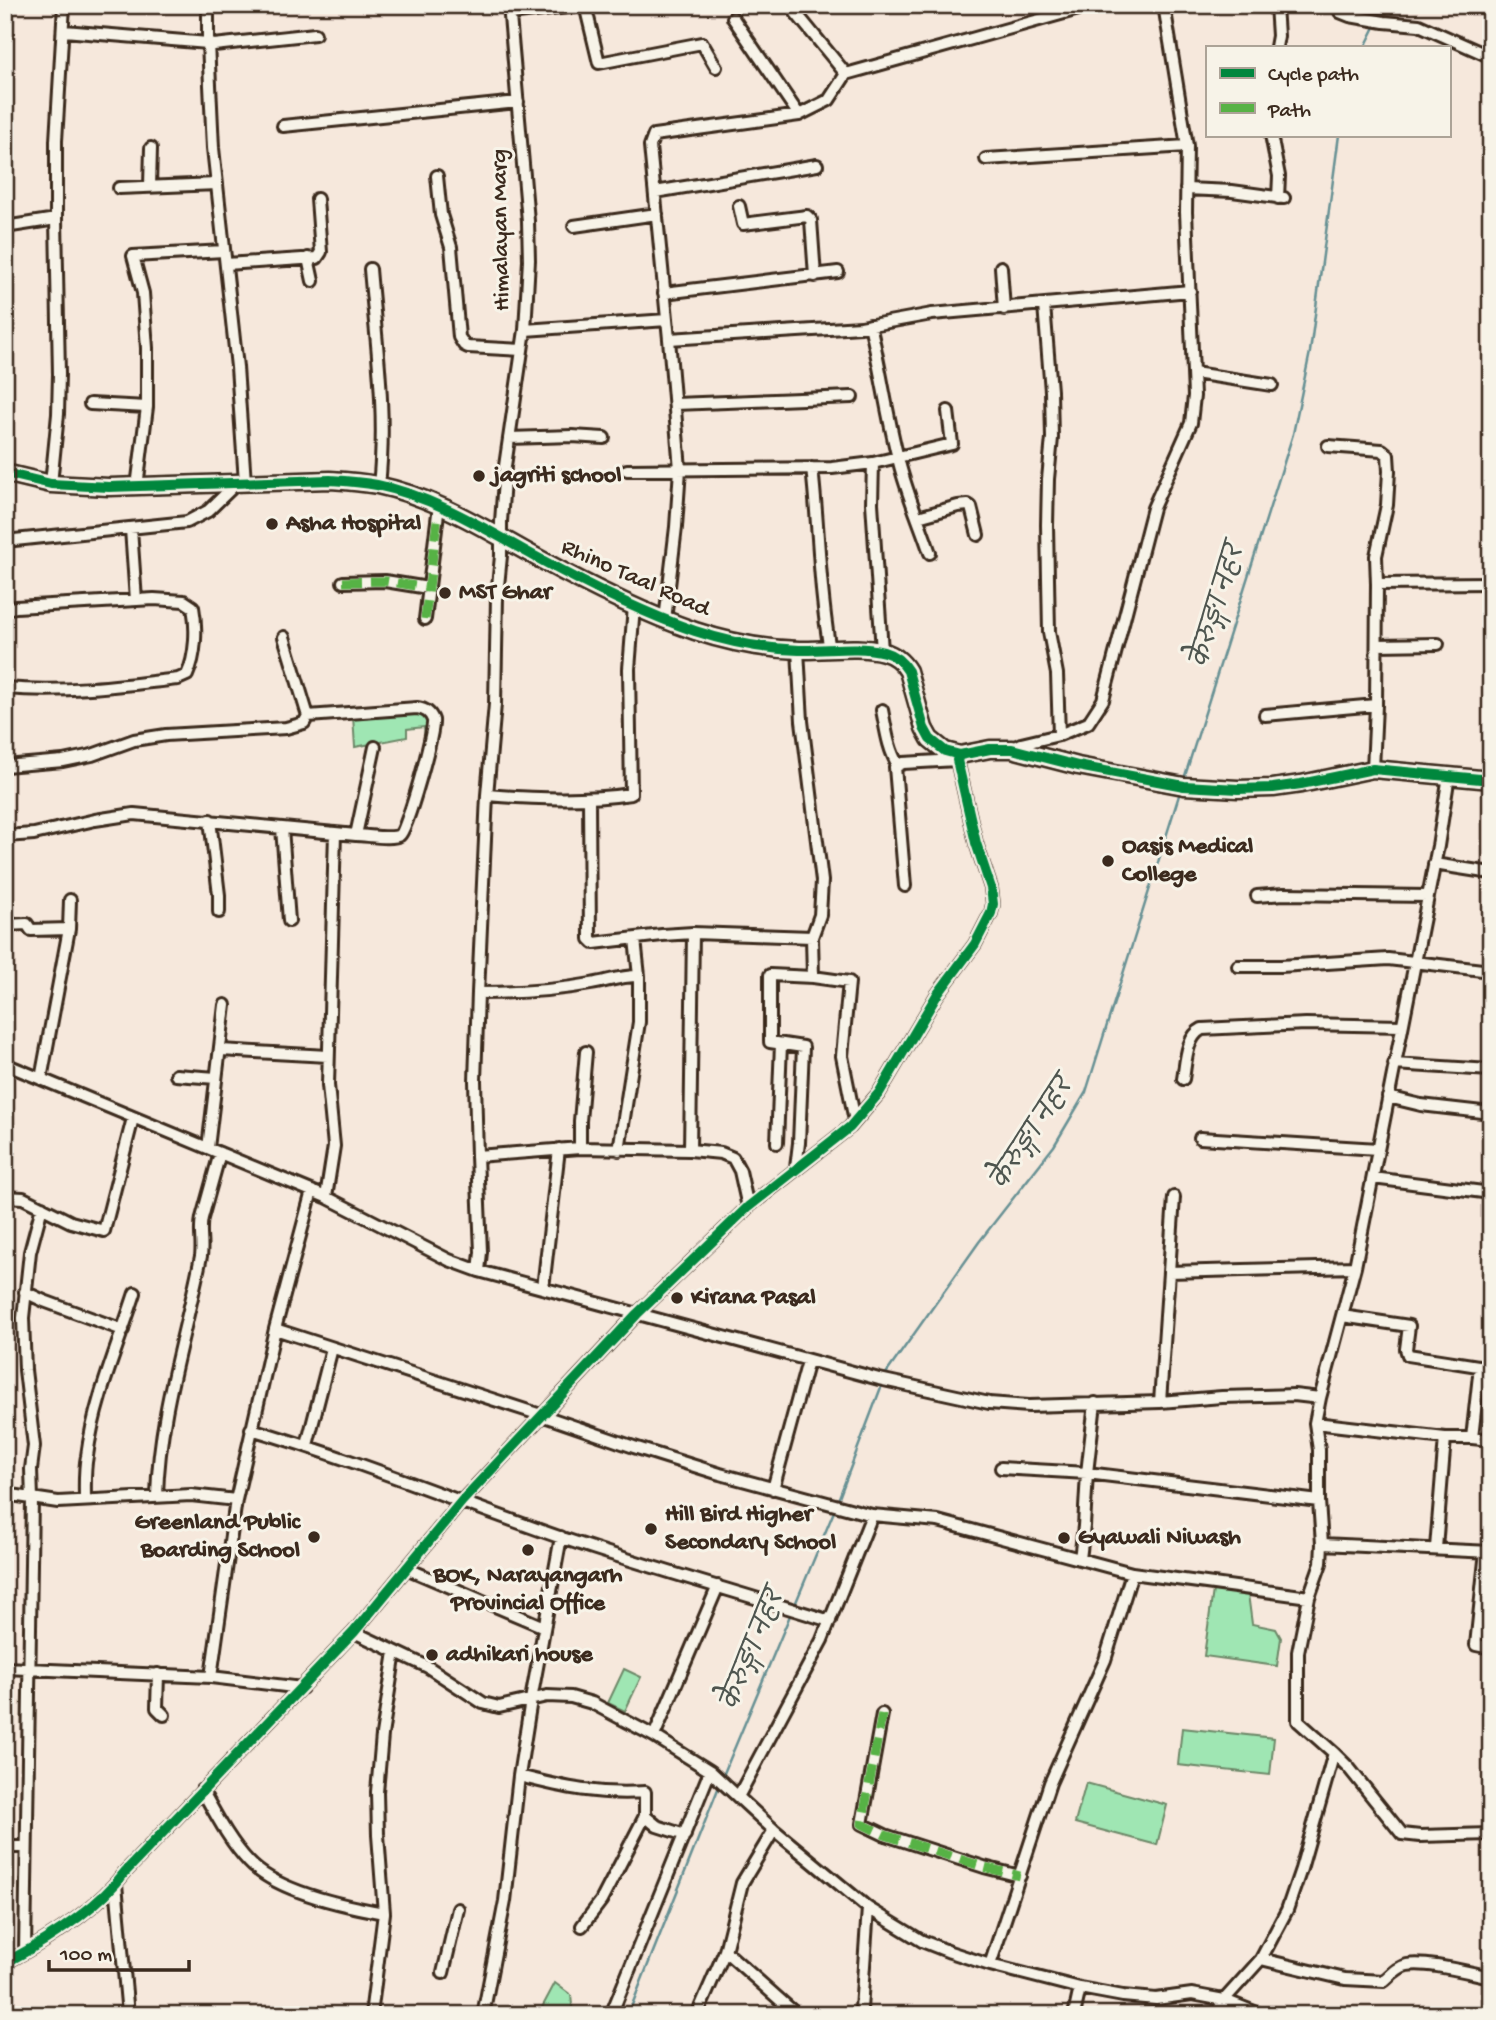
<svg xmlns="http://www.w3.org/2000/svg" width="1496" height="2020" viewBox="0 0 1496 2020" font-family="'Gochi Hand','Playpen Sans Deva',sans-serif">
	<rect width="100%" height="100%" fill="#f6e8dc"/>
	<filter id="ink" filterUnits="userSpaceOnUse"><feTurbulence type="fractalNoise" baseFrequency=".0143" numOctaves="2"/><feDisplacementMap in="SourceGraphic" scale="14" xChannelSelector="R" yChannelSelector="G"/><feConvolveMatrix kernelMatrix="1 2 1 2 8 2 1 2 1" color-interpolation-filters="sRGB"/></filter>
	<g filter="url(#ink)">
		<path fill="#9fe6b3" stroke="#6d8868" stroke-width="2" d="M423 714C431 722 427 729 425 738L424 727 407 729V737L355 747 353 716Z
			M1213 1590 1248 1594 1252 1624 1276 1629 1281 1638 1277 1666 1204 1656Z
			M624 1669 641 1677 625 1711 608 1703Z
			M1182 1728 1274 1738 1270 1775 1178 1765Z
			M1086 1783 1167 1805 1157 1845 1075 1823Z
			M555 1983 571 1995 573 2015H538Z"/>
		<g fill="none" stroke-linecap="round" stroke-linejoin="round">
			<path stroke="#689194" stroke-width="2.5" d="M1381 18 1388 5
				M1365 47 1377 23
				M1184 779 1293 434 1310 352 1339 135
				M885 1375 979 1242 1054 1146 1086 1092 1180 792
				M837 1503 883 1382
				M794 1607 835 1509
				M722 1778 791 1613
				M628 2015 720 1784"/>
			<defs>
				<path id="street" d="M208 5V43L214 45 315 34
					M585 5 599 63 702 43 716 67
					M1276 5 1278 36 1276 47
					M1344 5 1340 12 1350 16 1384 22 1419 25 1491 57
					M796 13 846 74
					M510 14 584 5
					M733 18 799 115
					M64 31 208 43 213 148 237 367 245 482
					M283 126 518 102
					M1271 135 1279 176 1278 198
					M986 159 1187 146
					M437 176 441 215 451 247 459 337 464 345 468 347 522 350
					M150 186 151 148
					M119 188 217 184
					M1186 189 1232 191 1284 198
					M655 192 817 165
					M739 206 743 224 807 216 811 220 815 276
					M574 226 657 214
					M5 227 56 219
					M308 258 313 281
					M226 264 317 258 321 252 317 199
					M1001 267 1004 309
					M370 269C376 341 387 414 379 485
					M5 285 6 282
					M664 293 838 272
					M1044 305 1051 391 1052 438 1048 479 1047 525 1049 632 1057 674 1059 735
					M870 325C881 370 887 417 899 462 907 494 920 523 930 553
					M525 330 667 320
					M669 339 650 146 654 135 799 115 829 100 846 74 1093 5
					M1194 373 1272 385
					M90 404 147 407
					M675 404 852 397
					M509 438 572 436 604 438
					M1328 446 1382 450 1388 455 1389 471 1387 505 1376 556 1377 584
					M873 463 872 503 882 651
					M812 468C819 529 819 590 830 650
					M627 470 832 468 873 463 952 444 948 411
					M51 484 58 414 59 374 56 219V141L64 5
					M137 487 147 407V348L143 293 133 256 224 251
					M918 517 958 506 968 505 971 507 978 535
					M131 529 136 600
					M5 541 187 522 208 511 238 482
					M343 582 385 581 428 588
					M5 609 16 607 154 599 184 601 193 607C197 628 196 656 187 675L178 679C120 686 64 693 5 688
					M425 619 439 505
					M665 620 676 527 680 469 669 339 861 327 932 314 1190 291
					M284 637 308 716
					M1377 645 1438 644
					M882 710C886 729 888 749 898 765
					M1265 715 1376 705
					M1012 749 1021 744 1059 735 1088 723 1103 700 1153 508 1191 423 1194 396 1186 212 1187 146 1164 5
					M5 766 63 761 92 755 134 740 166 735 286 728 304 723 308 716 417 708C425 709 430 712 433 720 435 731 407 830 400 835 392 840 366 835 356 835L134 814 95 820 34 834 5 836
					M1373 769 1376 705 1377 584 1491 583
					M487 795C534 799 583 801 631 794L629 669 634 606
					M589 798 590 939 594 943 662 935 693 933 812 937 820 915 822 881 802 721 798 650
					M210 820 219 895V912
					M282 828 289 921
					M356 835 375 747
					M1434 864 1491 873
					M905 886 895 767 903 763 957 760
					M1257 896 1284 894 1428 896
					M5 925 27 924 31 930 69 929
					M812 937 813 977 849 982 842 1056 855 1121
					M1238 966H1281L1388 959 1491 971
					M478 993C517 993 553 991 591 984 609 981 619 976 639 976
					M221 1050 328 1056
					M5 1064 326 1197 449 1260 479 1271 879 1379 989 1403 1029 1406 1160 1402 1222 1397 1294 1395 1320 1398
					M1394 1064 1491 1070
					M176 1075 216 1078
					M41 1079 69 929 70 900
					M1183 1079C1186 1062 1186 1037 1202 1029L1306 1024 1402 1026
					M1388 1097 1421 1105 1491 1113
					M1200 1138 1378 1149
					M777 1143 781 1044
					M208 1148 225 1005
					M580 1148V1121L586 1052
					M619 1150 639 1022V976L635 939
					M690 1150 693 933
					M477 1156 475 1081 478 993 487 795 495 704 497 596 501 556V522L505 466 525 330 529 260 528 221 509 5
					M796 1168 799 1143 803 1047 770 1042V975L813 977
					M1373 1178 1491 1193
					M5 1197 23 1198 71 1222 104 1231 133 1118
					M326 1197 334 1146 328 1085 335 833
					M479 1271 481 1252 477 1156 580 1148 690 1150 721 1153 733 1158 740 1171 748 1207
					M1169 1272 1174 1197
					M543 1288 559 1149
					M25 1292 44 1301 123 1330
					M1342 1316 1409 1326 1406 1349 1408 1355 1491 1368
					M275 1329 541 1415 634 1447 720 1474 872 1515 938 1521 1132 1573 1309 1597
					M1160 1402 1169 1272 1355 1267
					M1315 1423 1445 1438H1472L1480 1366
					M251 1429C357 1460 458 1502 562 1538 651 1568 741 1593 830 1621
					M1472 1438 1491 1440
					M307 1445 332 1348
					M1001 1468 1087 1473 1319 1501
					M773 1489 808 1361
					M5 1494 58 1502 191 1495 236 1500
					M157 1496C159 1413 185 1337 201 1256 203 1243 199 1231 202 1218L220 1153
					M85 1500C85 1486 84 1471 87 1456 94 1401 118 1346 135 1293
					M1322 1544 1491 1552
					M1436 1548 1445 1438
					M1486 1551 1476 1645 1491 1648
					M1080 1559 1084 1526 1087 1473 1095 1403
					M408 1569 544 1627
					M354 1632 428 1667 483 1703 499 1707 547 1696 571 1697 592 1703 654 1736 710 1771 774 1830 868 1908 922 1941 950 1952 990 1965 1080 1988 1123 1996 1156 1999 1192 1994 1224 2000 1216 2015
					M5 1668 211 1677 302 1688
					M158 1674 157 1708 164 1715
					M211 1677 236 1500 275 1329 312 1191
					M882 1714 862 1824 885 1835 984 1867 1020 1876
					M654 1736 718 1586
					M1334 1753 1349 1768 1402 1834 1420 1836 1490 1834 1491 1831
					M519 1776C566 1788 597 1795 645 1792V1816L601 1901 582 1926
					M202 1790C216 1815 230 1842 249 1862 277 1892 344 1906 384 1913
					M738 1797 822 1640 872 1515
					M645 1816 657 1826 685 1835
					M5 1847H26
					M116 1884 128 2015
					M725 1951 797 2015
					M25 1952 32 1499 31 1469 34 1446 25 1370 23 1318 30 1252 42 1207
					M1261 1959 1345 1979 1384 1981C1391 1975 1397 1967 1407 1965 1427 1961 1470 1973 1491 1977
					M5 1963C46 1941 97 1910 125 1872L354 1632 462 1501 637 1314 748 1207 850 1127 879 1093 937 995 975 944 991 913 993 904 991 888 976 843 957 760 960 755
					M990 1965 1050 1783 1105 1660 1132 1573
					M443 1973 458 1909
					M371 2015 384 1913 378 1835 377 1792 382 1735 395 1652
					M483 2015 505 1901 519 1776 531 1700 561 1537
					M611 2015 710 1771
					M697 2015 725 1951 742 1883 774 1830
					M859 2015 861 2009 868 1908
					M1074 2015 1080 1988
					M1262 2015 1224 2000 1261 1959 1287 1910 1301 1869 1334 1753 1298 1721V1652L1309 1597 1321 1563 1322 1544 1319 1501V1450L1315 1423 1320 1398 1355 1267 1438 846 1449 775"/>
				<path id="secondary" d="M5 473 51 484 109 487 330 480C346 481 361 482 377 485 435 497 485 529 536 557 587 585 640 612 695 631 728 642 764 649 799 650 826 651 857 645 884 652 895 655 902 661 908 671L924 728 930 739 945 751 960 755 990 749H1012L1078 766 1184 786 1238 789 1273 788 1301 784 1373 769 1491 780"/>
			</defs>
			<use href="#street" stroke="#3b2a1e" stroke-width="16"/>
			<use href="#secondary" stroke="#3b2a1e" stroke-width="21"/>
			<use href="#street" stroke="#f7f3e8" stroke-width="10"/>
			<use href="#secondary" stroke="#f7f3e8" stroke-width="16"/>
			<path stroke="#57b245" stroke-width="9" stroke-dasharray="18 9" stroke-linecap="butt" d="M343 582 385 581 428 588
				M425 619 439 505
				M882 1714 862 1824 885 1835 984 1867 1020 1876"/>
			<defs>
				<path id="cycleway" d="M5 473 51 484 109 487 330 480C346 481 361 482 377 485 435 497 485 529 536 557 587 585 640 612 695 631 728 642 764 649 799 650 826 651 857 645 884 652 895 655 902 661 908 671L924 728 930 739 945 751 960 755 990 749H1012L1078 766 1184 786 1238 789 1273 788 1301 784 1373 769 1491 780
					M5 1963C46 1941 97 1910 125 1872L354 1632 462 1501 637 1314 748 1207 850 1127 879 1093 937 995 975 944 991 913 993 904 991 888 976 843 957 760 960 755"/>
			</defs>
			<use href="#cycleway" stroke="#f7f3e8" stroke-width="15"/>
			<use href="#cycleway" stroke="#00873e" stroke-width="10"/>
		</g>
	</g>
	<g fill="#3b2a1e" stroke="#f7f3e8" stroke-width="2.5">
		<circle cx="479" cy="476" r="7"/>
		<circle cx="272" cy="524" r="7"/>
		<circle cx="445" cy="593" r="7"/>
		<circle cx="1108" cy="861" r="7"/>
		<circle cx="677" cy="1298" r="7"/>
		<circle cx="651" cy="1529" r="7"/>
		<circle cx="314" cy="1537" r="7"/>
		<circle cx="1064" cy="1538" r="7"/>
		<circle cx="528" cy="1550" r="7"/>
		<circle cx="432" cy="1655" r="7"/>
	</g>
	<g text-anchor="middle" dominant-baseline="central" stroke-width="6" stroke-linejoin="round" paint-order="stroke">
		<g font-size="24" fill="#3b2a1e" stroke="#f7f3e8">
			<text transform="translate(502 230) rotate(-91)">Himalayan Marg</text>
			<text transform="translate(635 579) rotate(24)">Rhino Taal Road</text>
		</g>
		<g font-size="24" font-weight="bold" fill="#3b2a1e" stroke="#f7f3e8" text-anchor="start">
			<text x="493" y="476">jagriti school</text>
			<text x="286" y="524">Asha Hospital</text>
			<text x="459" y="593">MST Ghar</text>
			<text x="1122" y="847">Oasis Medical<tspan x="1122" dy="28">College</tspan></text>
			<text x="691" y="1298">Kirana Pasal</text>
			<text x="665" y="1515">Hill Bird Higher<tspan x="665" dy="28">Secondary School</tspan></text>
			<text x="300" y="1523" text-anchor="end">Greenland Public<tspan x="300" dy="28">Boarding School</tspan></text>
			<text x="1078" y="1538">Gyawali Niwash</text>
			<text x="528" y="1576" text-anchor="middle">BOK, Narayangarh<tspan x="528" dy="28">Provincial Office</tspan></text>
			<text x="446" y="1655">adhikari house</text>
		</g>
		<g font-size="26" font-style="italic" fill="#4e554f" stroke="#f7f3e8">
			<text transform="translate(1220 607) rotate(-73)">केेरुङ्गा नहर</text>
			<text transform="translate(1034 1135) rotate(-57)">केेरुङ्गा नहर</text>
			<text transform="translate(755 1651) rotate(-68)">केेरुङ्गा नहर</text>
		</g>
	</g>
	<rect width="1496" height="2020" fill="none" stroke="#f7f3e8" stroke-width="28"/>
	<rect x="14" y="14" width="1468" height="1992" fill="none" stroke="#3b2a1e" stroke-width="2.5" filter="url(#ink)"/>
	<rect x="1206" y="46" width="245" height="91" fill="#f7f3e8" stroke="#aca397" stroke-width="2"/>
	<rect x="1220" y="68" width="35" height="10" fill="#00873e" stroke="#aca397" stroke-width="2"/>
	<text x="1268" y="80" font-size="21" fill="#3b2a1e">Cycle path</text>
	<rect x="1220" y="103" width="35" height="10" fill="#57b245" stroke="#aca397" stroke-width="2"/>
	<text x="1268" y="116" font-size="21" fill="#3b2a1e">Path</text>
	<path d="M49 1960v10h140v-10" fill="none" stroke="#3b2a1e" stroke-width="3.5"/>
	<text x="60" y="1960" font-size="21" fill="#3b2a1e" stroke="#f7f3e8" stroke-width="5" paint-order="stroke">100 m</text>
</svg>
